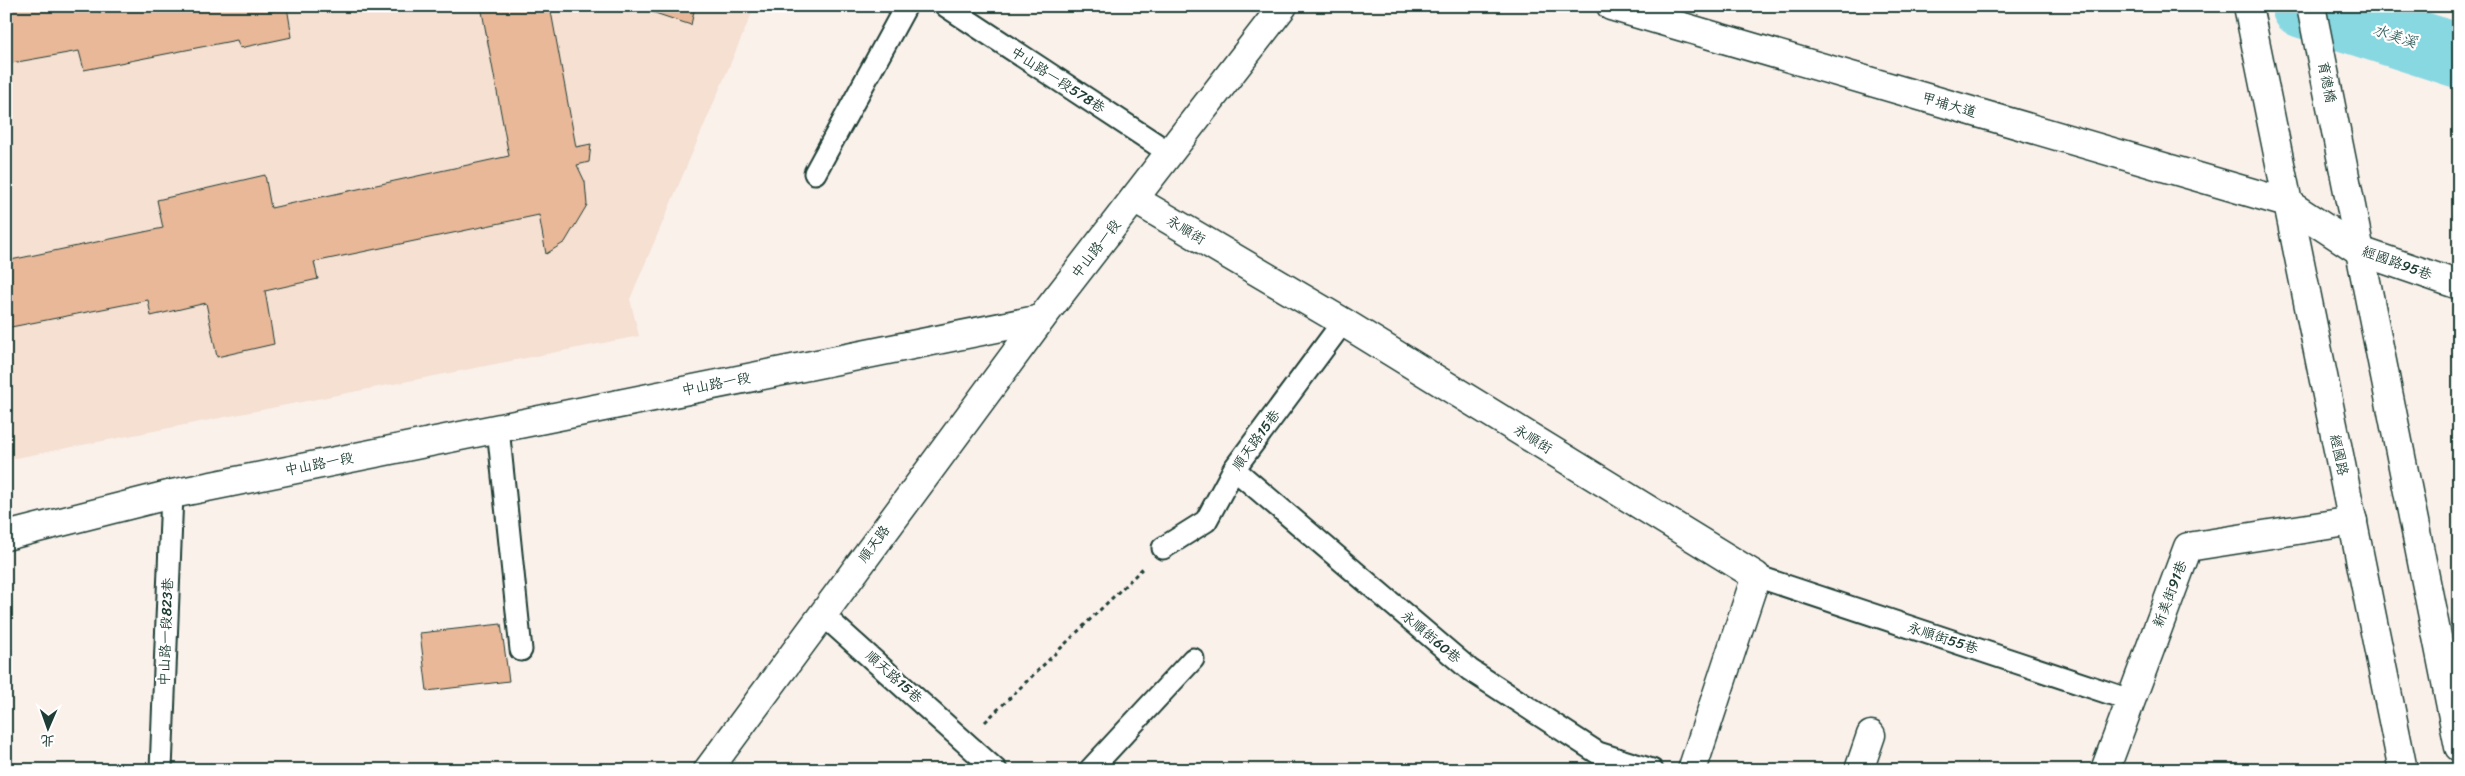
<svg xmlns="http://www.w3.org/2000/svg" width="2465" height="776" viewBox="0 0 2465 776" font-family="Sriracha,'LXGW WenKai TC',sans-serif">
	<rect width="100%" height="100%" fill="#faf1eb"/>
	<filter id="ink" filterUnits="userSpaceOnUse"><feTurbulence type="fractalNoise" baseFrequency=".02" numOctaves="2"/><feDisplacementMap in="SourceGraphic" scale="10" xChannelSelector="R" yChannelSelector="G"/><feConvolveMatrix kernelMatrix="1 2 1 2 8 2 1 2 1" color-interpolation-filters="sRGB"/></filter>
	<g filter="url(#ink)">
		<path fill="#f5e0d2" d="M6 6H755L630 299 639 336 6 460Z"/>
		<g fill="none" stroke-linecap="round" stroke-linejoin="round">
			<path stroke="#88d8e2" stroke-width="64" d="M2303 6 2459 56"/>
		</g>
		<path fill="#e8b899" stroke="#1f3d34" d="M27 6H98L99 12 113 9 112 6H268L269 11 287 7 292 37 240 48 237 40 84 70 79 51 6 64V10Z
			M481 6H550L576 147 591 144 589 162 577 165 585 182 587 205 565 242 546 254 539 215 314 262 318 279 265 291 274 344 217 357 206 303 151 316 148 300 6 328V261L163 228 157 200 265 175 271 208 509 156Z
			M634 6H695L691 25Z
			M501 624 509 681 427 691 420 633Z"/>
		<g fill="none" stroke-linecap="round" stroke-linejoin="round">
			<defs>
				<path id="lane" d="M946 6 1171 154
					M815 173 906 6
					M498 428 521 650
					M1234 469 1470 670 1598 753 1652 770
					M1163 548 1206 521 1234 469 1343 322
					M1756 576 2130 700
					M822 614 996 770
					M161 770 172 494
					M1090 770 1193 659"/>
				<path id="street" d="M1134 199 1343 322 1756 576 1692 770
					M2287 203 2360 251 2459 285
					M6 536 172 494 1041 319
					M1859 770 1871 735
					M2105 770 2188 547 2353 521"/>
				<path id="secondary" d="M1611 6 2287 203
					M708 770 1041 319 1283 6"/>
				<path id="primary" d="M2248 6 2403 770
					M2311 6 2459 747"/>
			</defs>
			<use href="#lane" stroke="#1f3d34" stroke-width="25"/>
			<use href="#street" stroke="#1f3d34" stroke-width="31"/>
			<use href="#secondary" stroke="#1f3d34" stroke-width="31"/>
			<use href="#primary" stroke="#1f3d34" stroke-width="31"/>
			<path stroke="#1f3d34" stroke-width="3" stroke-dasharray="4 4" stroke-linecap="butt" d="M985 722 1143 568"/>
			<use href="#lane" stroke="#fff" stroke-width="21"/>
			<use href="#street" stroke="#fff" stroke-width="28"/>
			<use href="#secondary" stroke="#fff" stroke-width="28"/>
			<use href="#primary" stroke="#fff" stroke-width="28"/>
		</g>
	</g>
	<g text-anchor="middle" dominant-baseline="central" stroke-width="4.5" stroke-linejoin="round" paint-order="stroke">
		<g font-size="14" fill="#1f3d34" stroke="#fff">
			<text transform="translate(1058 80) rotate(33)">中山路一段578巷</text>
			<text transform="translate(2327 82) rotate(79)">育德橋</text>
			<text transform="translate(1949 105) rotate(16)">甲埔大道</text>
			<text transform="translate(1186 230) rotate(31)">永順街</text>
			<text transform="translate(1096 249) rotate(-52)">中山路一段</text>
			<text transform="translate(2397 263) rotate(20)">經國路95巷</text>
			<text transform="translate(716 384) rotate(-11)">中山路一段</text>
			<text transform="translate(1533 439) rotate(32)">永順街</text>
			<text transform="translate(1256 440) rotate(-54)">順天路15巷</text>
			<text transform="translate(2339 455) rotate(78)">經國路</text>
			<text transform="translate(319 464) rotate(-11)">中山路一段</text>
			<text transform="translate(874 544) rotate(-53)">順天路</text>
			<text transform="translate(2170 594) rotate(-69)">新美街91巷</text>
			<text transform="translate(166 632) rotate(-88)">中山路一段823巷</text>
			<text transform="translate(1431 637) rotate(40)">永順街60巷</text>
			<text transform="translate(1943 638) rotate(18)">永順街55巷</text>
			<text transform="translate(894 677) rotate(42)">順天路15巷</text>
		</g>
		<g font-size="15" font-style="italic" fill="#396460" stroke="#fff">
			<text transform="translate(2395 36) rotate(18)">水美溪</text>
		</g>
	</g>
	<rect width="2465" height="776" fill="none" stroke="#fff" stroke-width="25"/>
	<rect x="12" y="12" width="2440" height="751" fill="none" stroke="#1f3d34" stroke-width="2" filter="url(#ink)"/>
	<g transform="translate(48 728) rotate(182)" stroke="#ffffff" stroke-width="4" paint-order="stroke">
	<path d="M0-4L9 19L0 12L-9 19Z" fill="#1f3d34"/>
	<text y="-8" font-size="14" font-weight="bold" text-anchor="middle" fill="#1f3d34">北</text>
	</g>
</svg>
